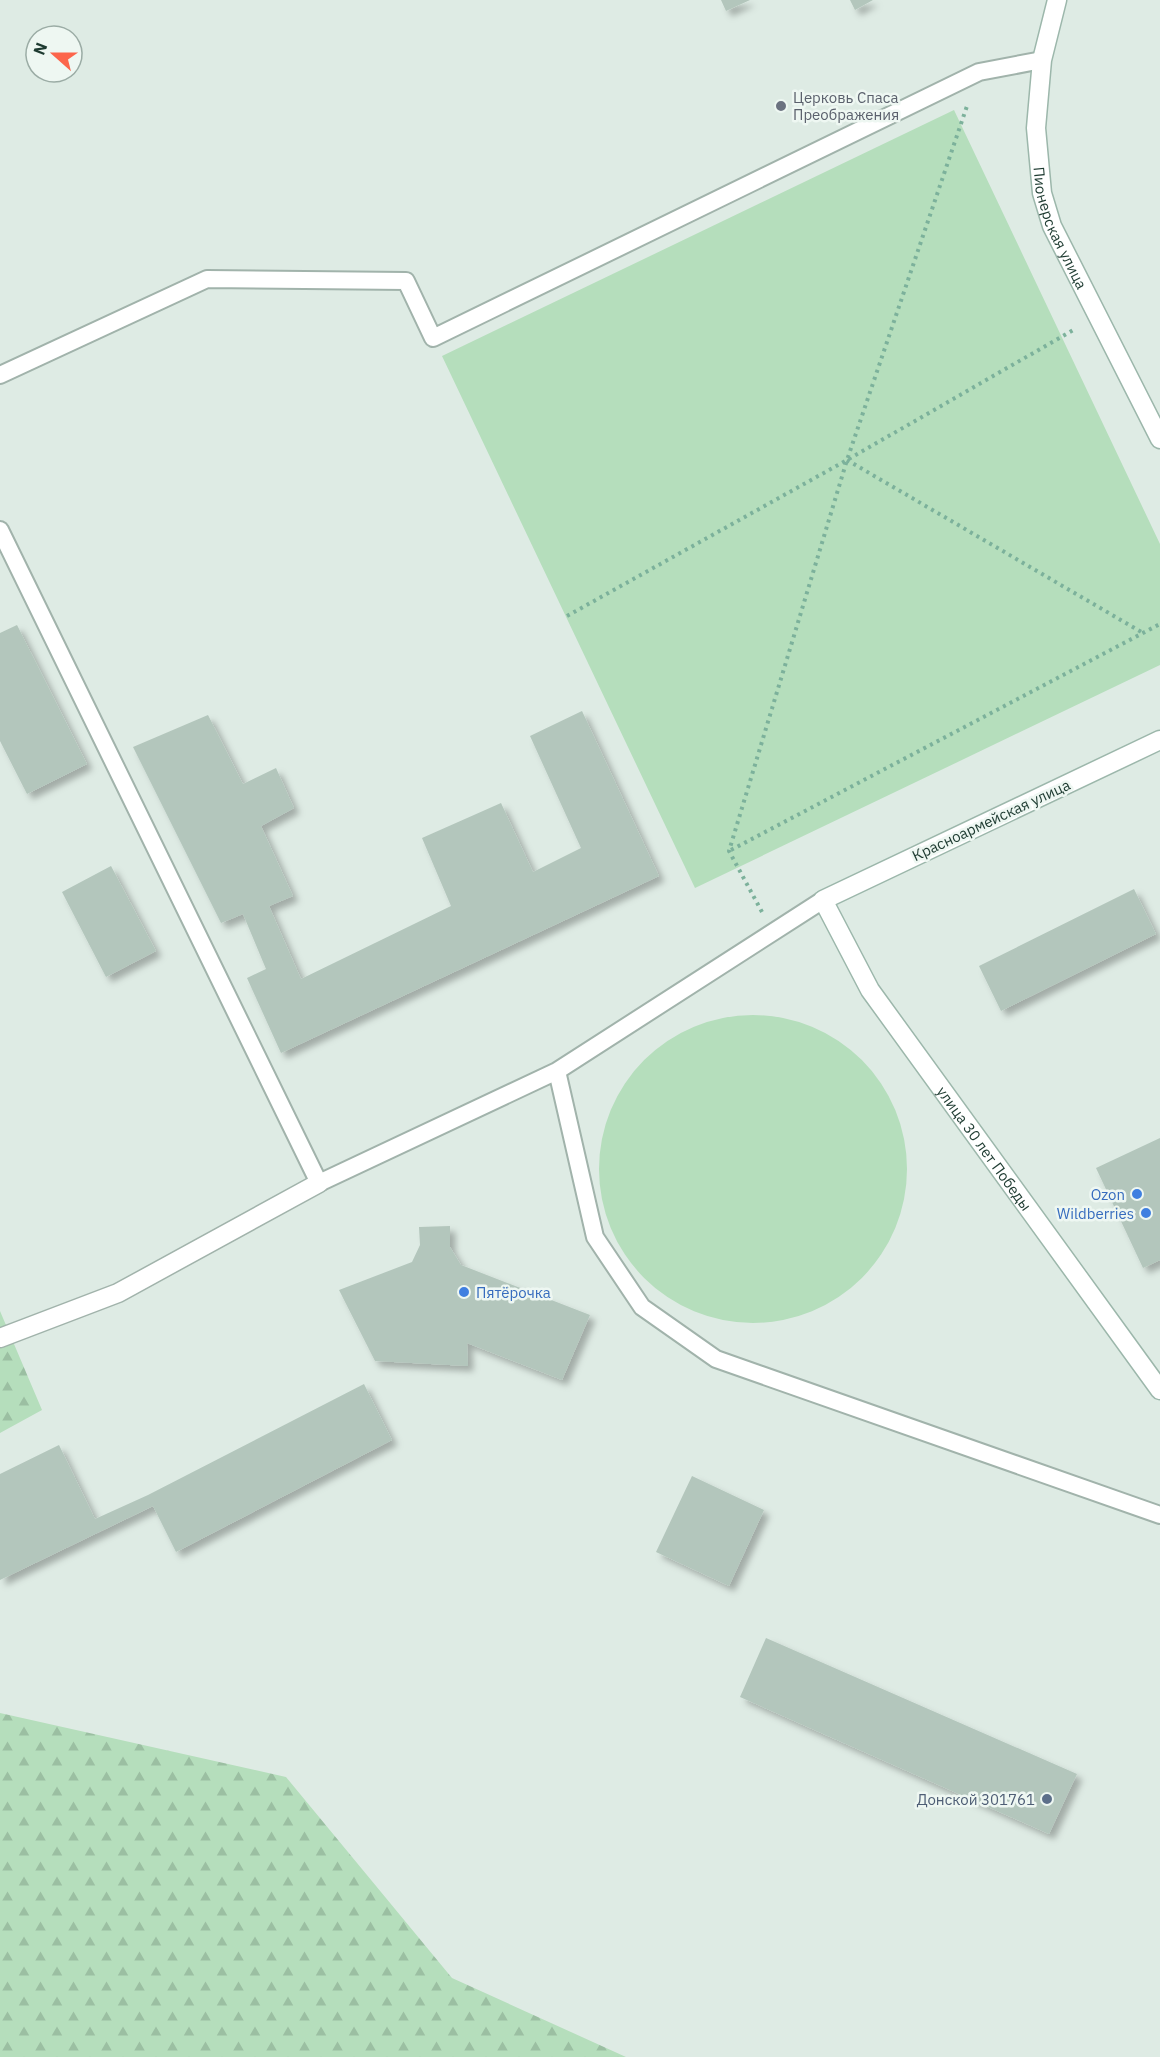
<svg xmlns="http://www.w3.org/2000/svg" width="1160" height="2057" viewBox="0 0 1160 2057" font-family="'IBM Plex Sans',sans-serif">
	<defs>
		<pattern id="forest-firs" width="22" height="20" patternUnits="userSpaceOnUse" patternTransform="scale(1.5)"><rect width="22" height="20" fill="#b5debc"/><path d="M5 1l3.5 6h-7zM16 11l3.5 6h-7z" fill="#9bbfa2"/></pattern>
		<filter id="shadow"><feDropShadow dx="5.5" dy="5.5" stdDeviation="3" flood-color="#0004"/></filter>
	</defs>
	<rect width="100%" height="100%" fill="#deebe4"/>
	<path fill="#b5debc" d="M954 110 1160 544V665L695 888 442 356Z
		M599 1169a154 154 0 1 1 308 0a154 154 0 1 1-308 0Z"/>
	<path fill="url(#forest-firs)" d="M0 1311 42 1410 0 1433Z
		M0 1713 286 1777 452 1978 626 2057H0Z"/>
	<path fill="#b3c6bc" filter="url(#shadow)" d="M721 0H750L726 11Z
		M850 0H873L855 10Z
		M17 625 87 764 27 794 0 741V633Z
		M582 711 659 876 281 1053 247 978 266 969 243 914 221 923 133 747 208 715 243 784 276 768 294 808 261 826 293 896 269 906 301 979 451 906 422 838 501 803 533 872 581 848 530 736Z
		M111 866 156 951 106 977 62 892Z
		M1134 889 1156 934 1001 1011 979 966Z
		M1160 1138V1260L1143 1268 1096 1168Z
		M450 1226V1247L461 1265 590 1315 562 1380 467 1343 468 1366 375 1361 339 1290 412 1262 420 1245 419 1227Z
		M364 1384 392 1440 176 1552 153 1506 0 1580V1474L59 1445 95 1519 148 1495Z
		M692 1476 764 1510 729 1586 656 1552Z
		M766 1638 1077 1774 1049 1834 740 1697Z"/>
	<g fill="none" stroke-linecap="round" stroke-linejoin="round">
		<defs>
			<path id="service" d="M0 375 207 279 406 281 433 338 979 72 1042 60
				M0 530 319 1183 557 1071
				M823 900 557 1071 595 1237 642 1307 716 1359 1160 1515"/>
			<path id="minor" d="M0 1338 118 1293 319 1183"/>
			<g id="secondary">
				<path id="s1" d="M1057 0 1042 60 1036 128 1042 193 1052 226 1160 439"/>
				<path id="s2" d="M1160 740 823 900 870 990 1160 1390"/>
			</g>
		</defs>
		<use href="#service" stroke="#a1b3ab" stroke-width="20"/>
		<use href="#minor" stroke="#a1b3ab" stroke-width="21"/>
		<use href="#secondary" stroke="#9cb7ab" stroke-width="21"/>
		<path stroke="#7cb19b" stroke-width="4" stroke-dasharray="3 4.5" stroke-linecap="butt" d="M847 460 1143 633
			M567 616 847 460 1075 329
			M731 850 1160 624
			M762 912 729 851 847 460 967 106"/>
		<use href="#service" stroke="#fff" stroke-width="16"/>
		<use href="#minor" stroke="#fff" stroke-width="18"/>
		<use href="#secondary" stroke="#fff" stroke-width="18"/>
	</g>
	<circle fill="#6b7280" stroke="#eef7f2" stroke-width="2" cx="781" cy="106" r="6"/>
	<g fill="#3f7fe0" stroke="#eef7f2" stroke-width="2">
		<circle cx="1137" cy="1194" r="6"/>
		<circle cx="1146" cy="1213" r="6"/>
		<circle cx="464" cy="1292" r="6"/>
	</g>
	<circle fill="#5c6f8a" stroke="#eef7f2" stroke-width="2" cx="1047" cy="1799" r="6"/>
	<g text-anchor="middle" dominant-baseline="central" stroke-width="5" stroke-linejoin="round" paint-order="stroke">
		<g font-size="15" fill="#5b616d" stroke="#eef7f2" text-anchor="start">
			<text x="793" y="97">Церковь Спаса<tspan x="793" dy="17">Преображения</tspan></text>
		</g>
		<g font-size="15" fill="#1e3b31" stroke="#eef7f2">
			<text stroke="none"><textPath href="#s1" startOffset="234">Пионерская улица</textPath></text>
			<text transform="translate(991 820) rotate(-25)">Красноармейская улица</text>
			<text stroke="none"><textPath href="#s2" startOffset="670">улица 30 лет Победы</textPath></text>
		</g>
		<g font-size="15" fill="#366cbe" stroke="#eef7f2" text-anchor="end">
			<text x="1125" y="1194">Ozon</text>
			<text x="1134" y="1213">Wildberries</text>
			<text x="476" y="1292" text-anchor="start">Пятёрочка</text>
		</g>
		<g font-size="15" fill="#4e5e75" stroke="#eef7f2" text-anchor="end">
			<text x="1035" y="1799">Донской 301761</text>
		</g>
	</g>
	<g transform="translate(54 54) rotate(291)"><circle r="28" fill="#eef7f2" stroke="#9baca5" stroke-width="1.5"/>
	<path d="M0-4.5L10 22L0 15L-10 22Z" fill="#fc654b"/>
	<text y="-9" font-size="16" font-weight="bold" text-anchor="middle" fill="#1e3b31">N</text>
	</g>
</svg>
